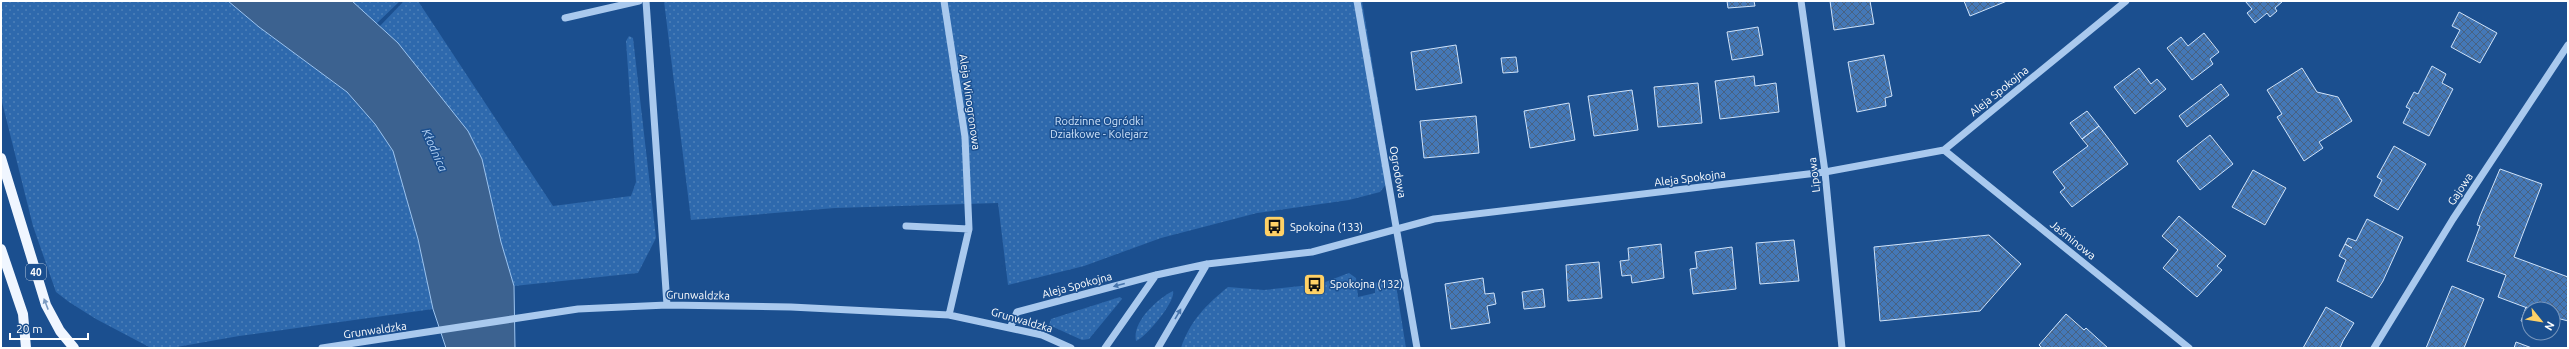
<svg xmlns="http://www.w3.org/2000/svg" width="2569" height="349" viewBox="0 0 2569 349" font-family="Ubuntu,sans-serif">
	<defs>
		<pattern id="grass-dots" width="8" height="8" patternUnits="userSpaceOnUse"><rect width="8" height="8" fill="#2e69ad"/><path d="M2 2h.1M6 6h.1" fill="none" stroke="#4d80b9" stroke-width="1.8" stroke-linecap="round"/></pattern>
		<pattern id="building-cross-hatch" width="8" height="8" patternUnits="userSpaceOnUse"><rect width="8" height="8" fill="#4478b7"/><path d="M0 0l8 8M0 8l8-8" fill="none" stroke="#486282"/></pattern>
	</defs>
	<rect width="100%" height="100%" fill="#1b4f8f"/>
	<path fill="url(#grass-dots)" d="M1 1H228L259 27 347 92 375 124 393 151 418 239 433 309 239 336 171 348H151L96 319 69 302 56 292 33 226 1 98Z
		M352 1H400L376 24Z
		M404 1H418L553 206 631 196 636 182 626 41 629 36 633 38 656 238 638 273 514 286 501 242 482 159 468 131 379 27Z
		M664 1H1362L1391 178 1380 192 1349 200 1257 213 1161 238 1084 266 1008 285 998 203 835 208 691 220Z
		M1349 273 1356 278 1358 297 1375 293V283L1395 279 1406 348H1181C1190 321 1206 305 1228 287L1264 290 1320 284Z
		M1173 291C1176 301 1147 336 1136 341 1132 322 1157 299 1173 291Z
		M1120 297 1122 299 1089 339 1082 340 1049 325 1051 319Z"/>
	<path fill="#3c6290" stroke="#9cc4f0" d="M228 1H352L398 43 468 131 482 159 501 242 514 286 515 348H446L433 309 418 239 393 151 375 124 347 92 259 27Z"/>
	<path fill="url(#building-cross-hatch)" stroke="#cfe3fa" d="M1727 1H1754L1755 6 1728 8Z
		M1830 1H1870L1874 24 1834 30Z
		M1964 1H2007L1970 16Z
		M2245 1H2283L2275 8 2277 11 2270 17 2267 13 2255 23 2247 13 2252 9Z
		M2459 12 2497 33 2480 63 2451 47 2460 30 2452 26Z
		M1758 27 1763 55 1732 60 1727 32Z
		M2204 33 2219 52 2210 59 2213 64 2192 80 2167 48 2181 37 2188 46Z
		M1456 45 1462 83 1416 90 1411 52Z
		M1884 55 1892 96 1885 98 1886 106 1857 112 1848 62Z
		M1516 57 1518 72 1503 73 1501 58Z
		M2432 66 2446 74 2442 83 2453 89 2429 136 2403 123 2410 109 2406 107 2414 92 2418 94Z
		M2139 68 2151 84 2157 79 2166 89 2135 114 2114 87Z
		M2302 68 2317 92 2338 97 2352 121 2319 142 2323 148 2304 161 2277 117 2282 114 2267 90Z
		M1754 76 1755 86 1776 83 1779 112 1720 119 1715 81Z
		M1698 83 1702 123 1658 127 1654 87Z
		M2221 84 2229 95 2187 127 2179 116Z
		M1632 90 1638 130 1594 136 1588 96Z
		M1569 103 1575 140 1530 148 1524 111Z
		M2087 111 2099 126 2082 139 2070 123Z
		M1476 116 1479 153 1424 158 1420 121Z
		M2099 126 2128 164 2072 207 2060 192 2065 188 2053 172 2088 146 2082 139Z
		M2210 135 2233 164 2200 190 2177 161Z
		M2394 146 2426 164 2398 210 2374 196 2382 180 2377 177Z
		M2500 169 2542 184 2514 257 2568 277V321L2553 317V309H2530L2498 297 2506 275 2467 261 2480 226 2477 225 2480 216Z
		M2253 170 2286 188 2265 225 2232 207Z
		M2179 216 2226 256 2217 266 2222 270 2197 297 2163 268 2178 250 2162 236Z
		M2367 219 2403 237 2383 281 2372 298 2337 281 2346 260 2339 256 2345 244 2352 248 2345 244 2348 238 2356 241Z
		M1989 235 2021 264 1980 311 1880 321 1874 247Z
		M1794 240 1799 281 1760 284 1756 243Z
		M1661 244 1664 278 1632 283 1631 275 1622 276 1620 261 1629 260 1628 248Z
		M1732 247 1736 289 1693 294 1690 269 1697 268 1695 252Z
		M1599 262 1602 298 1568 301 1566 265Z
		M1483 278 1485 294 1494 293 1496 304 1487 306 1490 323 1451 329 1445 284Z
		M2452 286 2484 299 2464 348H2426Z
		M1543 289 1545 307 1524 309 1522 292Z
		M2326 307 2354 323 2343 341 2340 348H2303Z
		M2526 307 2530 309 2529 324 2521 321Z
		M2066 314 2084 330 2086 328 2108 348H2042L2039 345Z
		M2516 342 2532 348H2514Z"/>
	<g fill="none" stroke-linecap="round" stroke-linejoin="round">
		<path stroke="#a9c9ee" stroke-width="7" d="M646 1 667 305
			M944 1 965 137 969 229
			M1357 1 1417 348
			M1801 1 1825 172 1842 348
			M565 18 639 1
			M1944 150 2189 348
			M906 226 969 229 949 315
			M1011 326 1017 312 1156 275 1207 264 1312 252 1434 219 1825 172 1944 150 2126 1
			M322 348 578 309 667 305 791 307 949 315 1042 335 1071 348
			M1105 348 1156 275
			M1158 348 1207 264
			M2374 348 2453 219 2568 45"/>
		<path stroke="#f0f6ff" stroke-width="10" d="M1 158 46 305 60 331 74 348
			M1 249 23 314 26 348"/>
	</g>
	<defs><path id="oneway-solid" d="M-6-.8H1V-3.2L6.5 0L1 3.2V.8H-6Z"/></defs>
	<g fill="#4674ac">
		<use href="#oneway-solid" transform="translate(1119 285) rotate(165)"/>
		<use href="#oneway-solid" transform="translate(1178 314) rotate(-60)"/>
	</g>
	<use fill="#7b9ac1" href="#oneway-solid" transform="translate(46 304) rotate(-111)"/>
	<defs>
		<symbol id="bus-square" viewBox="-11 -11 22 22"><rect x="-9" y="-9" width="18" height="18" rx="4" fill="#ffd166" stroke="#1b4f8f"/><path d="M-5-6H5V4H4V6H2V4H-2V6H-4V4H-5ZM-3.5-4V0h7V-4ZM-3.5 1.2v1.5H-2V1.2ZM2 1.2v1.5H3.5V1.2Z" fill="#111"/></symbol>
	</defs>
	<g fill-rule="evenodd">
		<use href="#bus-square" x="1262" y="214" width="25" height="25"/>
		<use href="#bus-square" x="1302" y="272" width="25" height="25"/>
	</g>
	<g text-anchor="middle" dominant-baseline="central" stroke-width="3" stroke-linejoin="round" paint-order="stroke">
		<rect fill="#1b4f8f" stroke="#bbcadd" stroke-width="1" x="26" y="264" width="20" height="16" rx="3"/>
		<g font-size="10" font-weight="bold" fill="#fff">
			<text x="36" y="272">40</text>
		</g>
		<g font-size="11" fill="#fff" stroke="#1b4f8f">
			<text transform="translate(1999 91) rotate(-39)">Aleja Spokojna</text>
			<text transform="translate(970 102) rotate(82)">Aleja Winogronowa</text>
			<text transform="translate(1398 172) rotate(80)">Ogrodowa</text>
			<text transform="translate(1814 175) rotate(-97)">Lipowa</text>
			<text transform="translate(1690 178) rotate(-7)">Aleja Spokojna</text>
			<text transform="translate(2460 189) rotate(-57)">Gajowa</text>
			<text transform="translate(2073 240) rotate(39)">Jaśminowa</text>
			<text transform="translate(1077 285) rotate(-15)">Aleja Spokojna</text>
			<text transform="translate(698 295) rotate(1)">Grunwaldzka</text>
			<text transform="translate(1022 320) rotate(16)">Grunwaldzka</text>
			<text transform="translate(375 330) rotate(-8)">Grunwaldzka</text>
		</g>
		<g font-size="11" fill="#cfe3fa" stroke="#1b4f8f">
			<text x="1099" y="121">Rodzinne Ogródki<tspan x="1099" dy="13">Działkowe - Kolejarz</tspan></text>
		</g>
		<g font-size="11" fill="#fff" stroke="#1b4f8f" text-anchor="start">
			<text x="1290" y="227">Spokojna (133)</text>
			<text x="1330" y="284">Spokojna (132)</text>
		</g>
		<g font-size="12" font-style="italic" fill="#b5d3f5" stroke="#1b4f8f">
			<text transform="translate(435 150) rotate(66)">Kłodnica</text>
		</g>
	</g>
	<rect width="2569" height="349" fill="none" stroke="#ffffff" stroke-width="4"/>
	<g transform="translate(2541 321) rotate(120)"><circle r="19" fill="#1b4f8f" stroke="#7695bc"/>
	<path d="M0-3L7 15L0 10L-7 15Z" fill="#ffd166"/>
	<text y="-6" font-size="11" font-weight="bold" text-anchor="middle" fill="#ffffff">N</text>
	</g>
	<path d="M10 333v6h78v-6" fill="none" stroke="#ffffff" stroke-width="2"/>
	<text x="16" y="333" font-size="12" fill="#ffffff" stroke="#1b4f8f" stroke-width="3" paint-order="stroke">20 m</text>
</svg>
